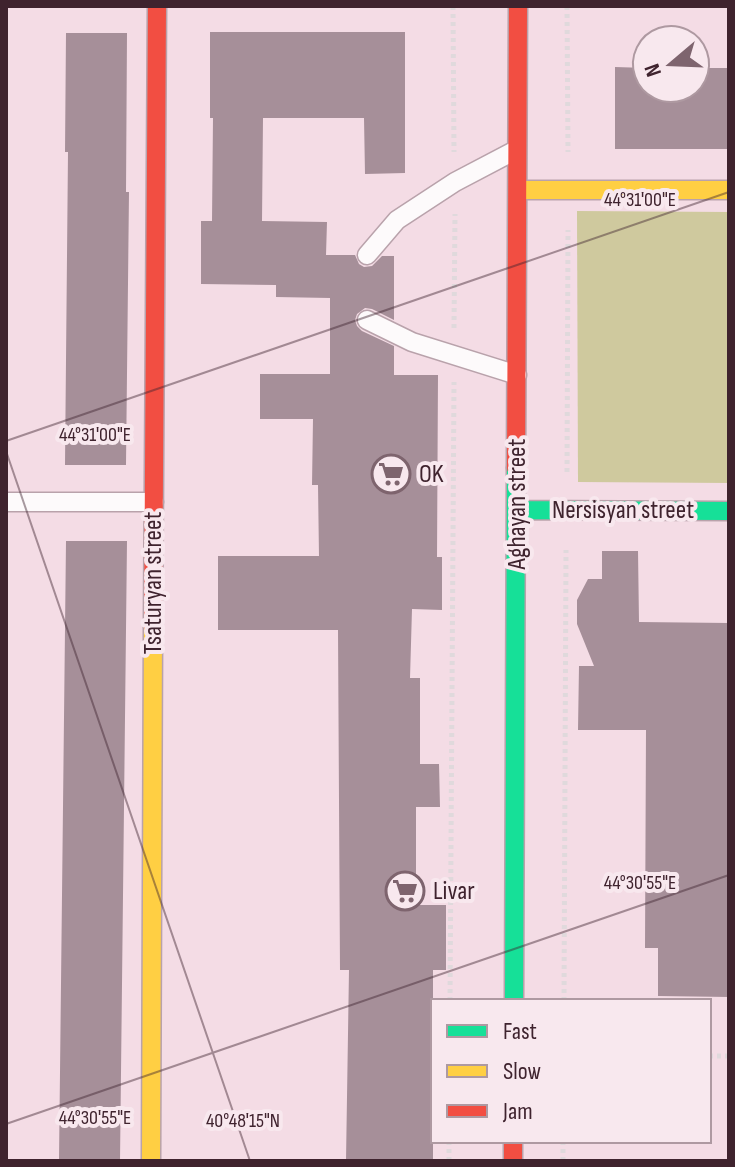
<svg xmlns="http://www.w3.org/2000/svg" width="735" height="1167" viewBox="0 0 735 1167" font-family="'Sofia Sans Condensed',sans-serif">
	<rect width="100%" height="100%" fill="#f4dce5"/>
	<path fill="#cfc99e" d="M577 211 729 212V483L578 482Z"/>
	<path fill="#a68f99" d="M210 32H405V173L365 174 364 118H263L262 221 327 222 326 255H355L359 264 364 267 372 266 382 256H394V320L372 309 365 308 357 314 355 320 357 326 362 331 394 346V375H438L437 557H442V610L412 609 410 678H420V764H439L440 807H416V905H446V970H433V1161H346L349 970H340L338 630H218V556H319L318 485H312L313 419H260V374H330V298L276 297V285L201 284V221H212L213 118H210Z
		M66 33H127L126 192H129L126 465H65L68 152H65Z
		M615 67 647 68V88H695V68H729V149H615Z
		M66 541H127L120 1161H59Z
		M602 551H638L639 622 729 623V997L658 996V948H645L646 730H578L579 666H594L577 624V600L588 579H602Z"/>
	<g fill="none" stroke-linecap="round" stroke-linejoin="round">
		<defs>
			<path id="lane" d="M367 255 397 220 455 182 516 150
				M367 320 412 342 517 375
				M6 502H154"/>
			<path id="fast" d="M516 510 729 511
				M514 1001 516 468"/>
			<path id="slow" d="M518 190H729
				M151 1161 153 626"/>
			<path id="jam" d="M516 468 518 6
				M153 626 157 6
				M513 1141V1161"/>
		</defs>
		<use href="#lane" stroke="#b9a2ab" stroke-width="21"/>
		<use href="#fast" stroke="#b9a2ab" stroke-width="21"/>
		<use href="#slow" stroke="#b9a2ab" stroke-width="21"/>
		<use href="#jam" stroke="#b9a2ab" stroke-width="21"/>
		<path stroke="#e0d9dc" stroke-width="5" stroke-dasharray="4 4" stroke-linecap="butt" d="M453 6 454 152
			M567 6 568 152
			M454 328 455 214
			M567 472 568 230
			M450 1001 454 382
			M564 1001 566 550
			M709 1056H729
			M449 1161V1141
			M563 1161V1141"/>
		<use href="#lane" stroke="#fdfafb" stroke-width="18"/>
		<use href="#fast" stroke="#16e098" stroke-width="18"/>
		<use href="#slow" stroke="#ffcf43" stroke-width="18"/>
		<use href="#jam" stroke="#f24e42" stroke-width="18"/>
	</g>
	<path fill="none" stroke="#3f232e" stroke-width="2" stroke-opacity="0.45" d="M6 441 729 192M6 451 250 1161M6 1124 729 875"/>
	<defs>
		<symbol id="supermarket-ring" viewBox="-11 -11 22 22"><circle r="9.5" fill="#f8e8ee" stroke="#7e646e" stroke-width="1.5"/><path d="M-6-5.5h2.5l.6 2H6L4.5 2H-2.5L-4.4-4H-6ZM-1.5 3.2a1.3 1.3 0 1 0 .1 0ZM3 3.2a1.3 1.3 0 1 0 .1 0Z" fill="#7e646e"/></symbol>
	</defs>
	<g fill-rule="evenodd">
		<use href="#supermarket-ring" x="369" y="452" width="44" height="44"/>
		<use href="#supermarket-ring" x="383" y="869" width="44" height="44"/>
	</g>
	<g text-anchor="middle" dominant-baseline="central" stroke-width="8" stroke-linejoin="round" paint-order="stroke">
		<g font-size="26" fill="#3f232e" stroke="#f8e8ee" text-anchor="start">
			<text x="419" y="474">OK</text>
			<text x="433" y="891">Livar</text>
		</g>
		<g font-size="26" fill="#3f232e" stroke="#f8e8ee">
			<text transform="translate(517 504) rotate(-90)">Aghayan street</text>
			<text x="623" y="510">Nersisyan street</text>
			<text transform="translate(153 583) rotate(-90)">Tsaturyan street</text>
		</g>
	</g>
	<g font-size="20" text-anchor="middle" fill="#3f232e" stroke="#f8e8ee" stroke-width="8" stroke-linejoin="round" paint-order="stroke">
		<text x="640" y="206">44°31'00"E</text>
		<text x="95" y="441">44°31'00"E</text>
		<text x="640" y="889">44°30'55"E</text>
		<text x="95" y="1124">44°30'55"E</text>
		<text x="243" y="1127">40°48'15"N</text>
	</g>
	<rect width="735" height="1167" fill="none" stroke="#3f232e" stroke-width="16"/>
	<rect x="431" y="999" width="280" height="144" fill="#f8e8ee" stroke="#ae99a1" stroke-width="2"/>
	<rect x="447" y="1025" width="40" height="12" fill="#16e098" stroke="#ae99a1" stroke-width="2"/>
	<text x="503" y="1039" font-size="24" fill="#3f232e">Fast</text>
	<rect x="447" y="1065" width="40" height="12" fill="#ffcf43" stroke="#ae99a1" stroke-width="2"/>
	<text x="503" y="1079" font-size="24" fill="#3f232e">Slow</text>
	<rect x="447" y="1105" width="40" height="12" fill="#f24e42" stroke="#ae99a1" stroke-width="2"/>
	<text x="503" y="1119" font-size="24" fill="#3f232e">Jam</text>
	<g transform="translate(671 64) rotate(251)"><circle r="38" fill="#f8e8ee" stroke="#ae99a1" stroke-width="2"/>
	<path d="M0-6L14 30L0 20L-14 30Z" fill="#7e646e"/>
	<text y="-12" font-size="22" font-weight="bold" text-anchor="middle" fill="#3f232e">N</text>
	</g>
</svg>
